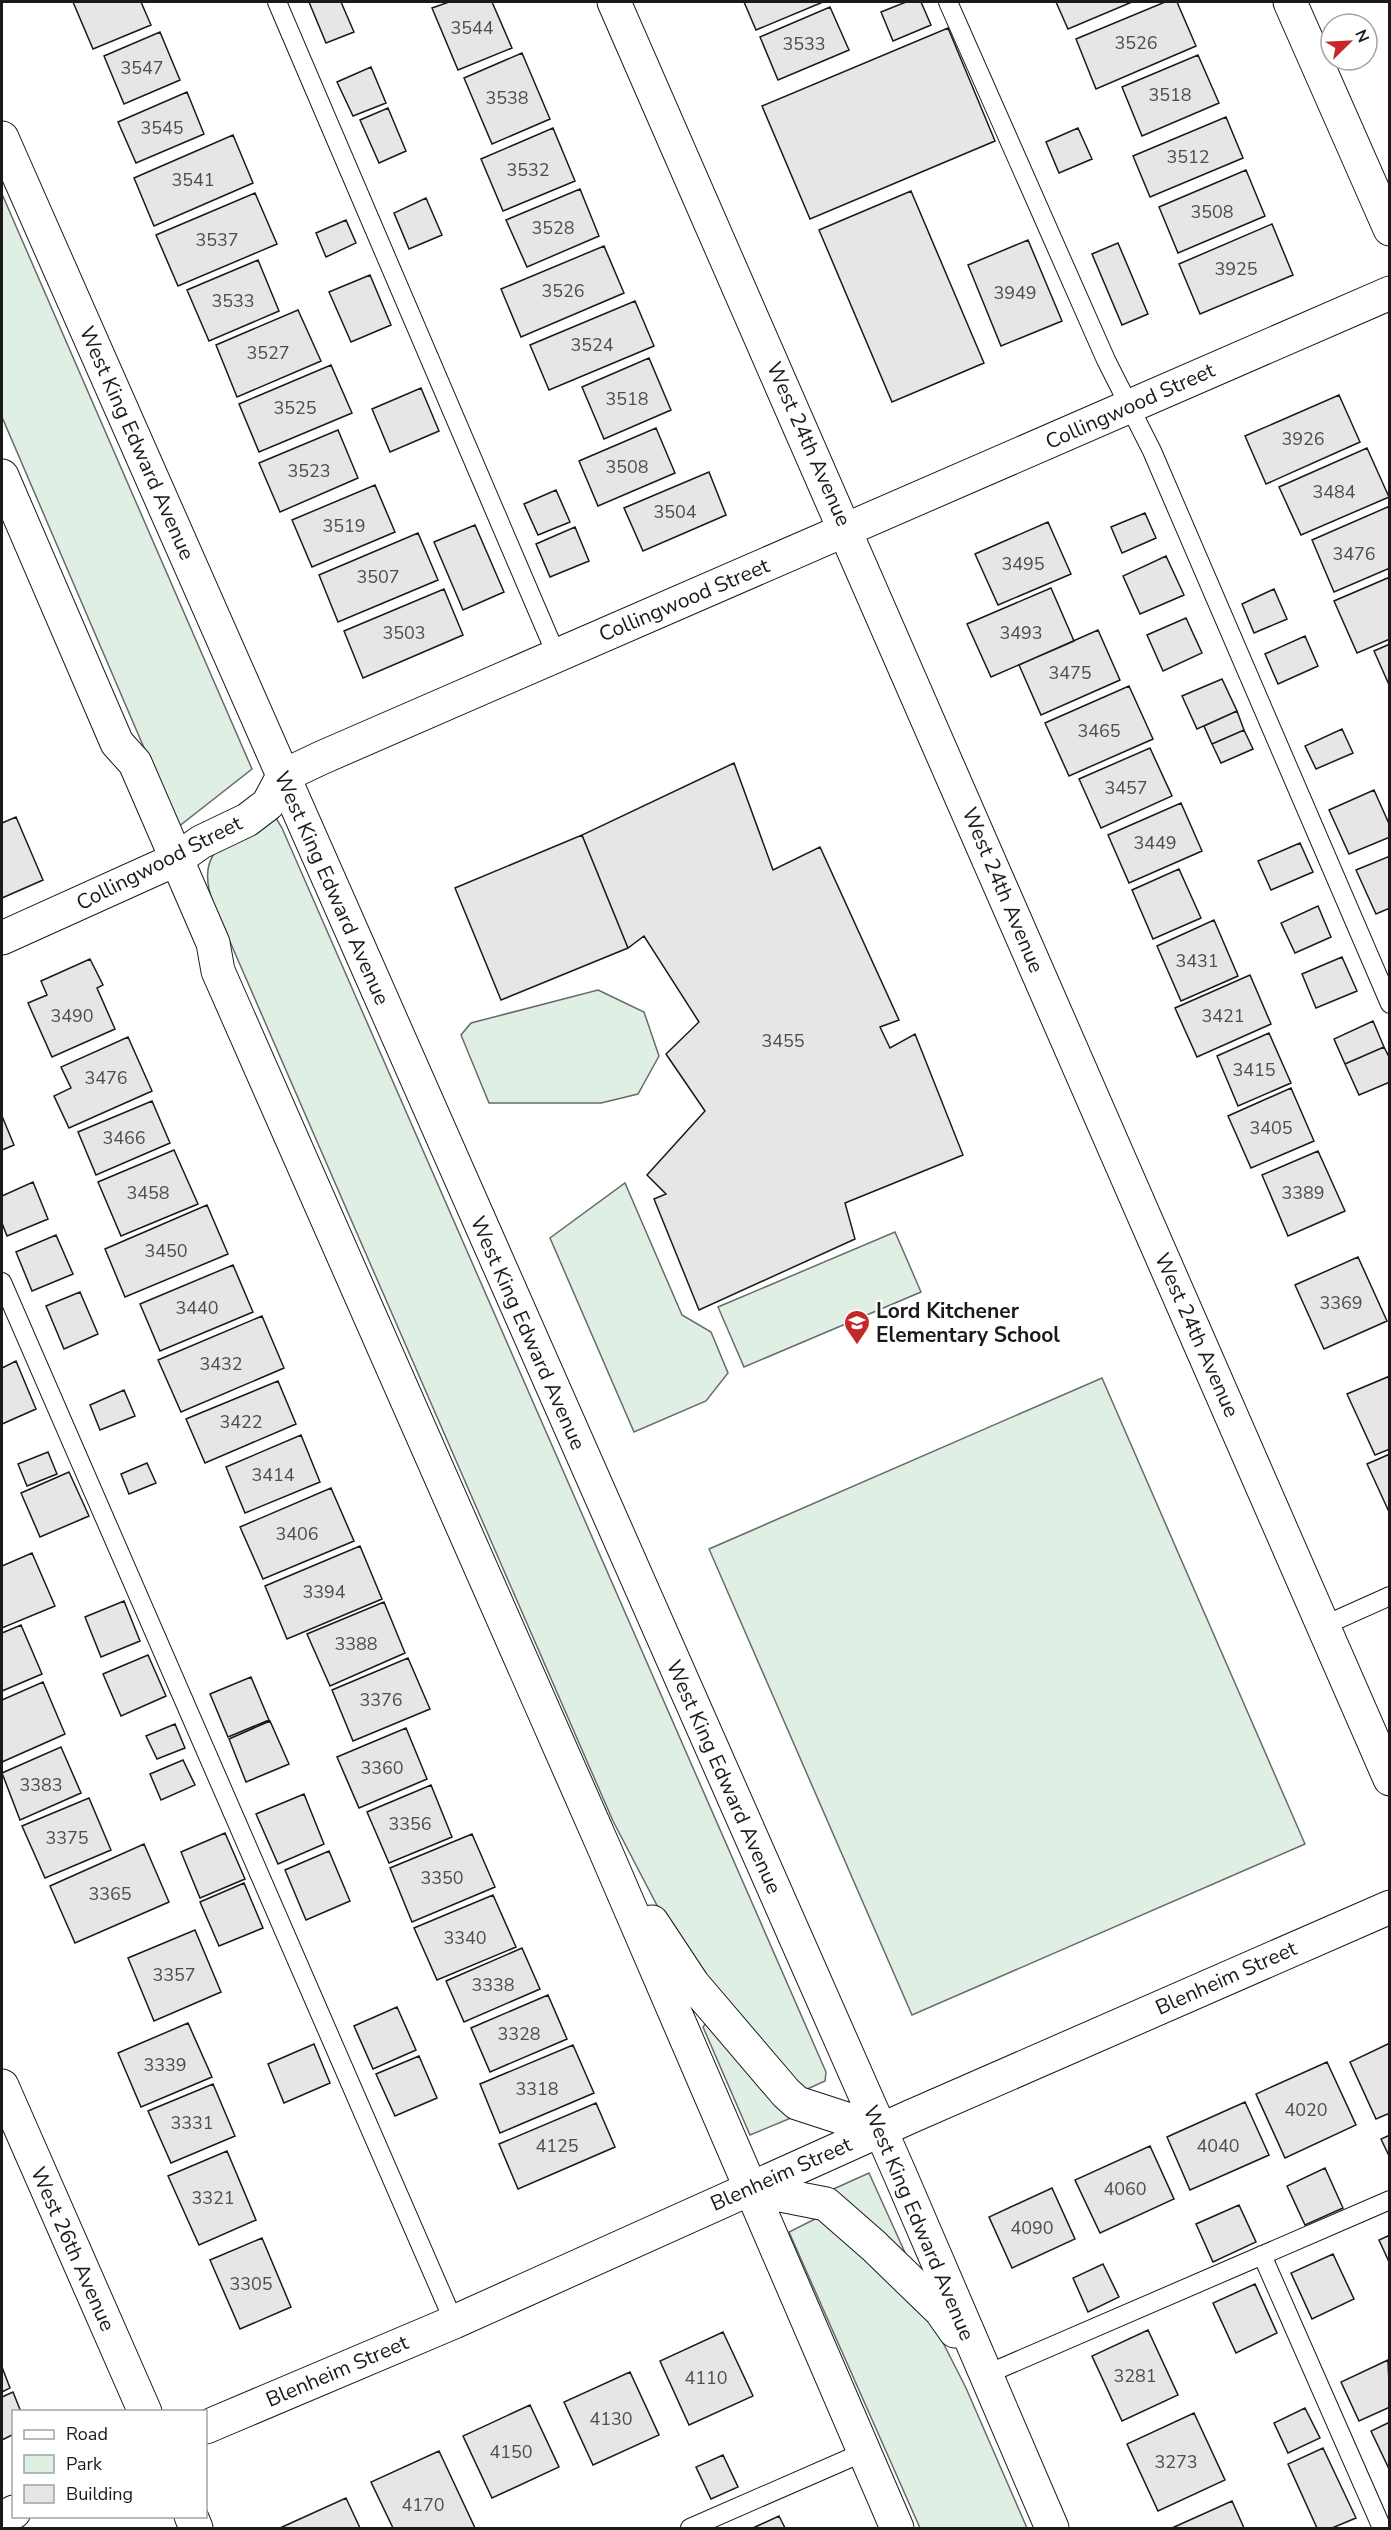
<svg xmlns="http://www.w3.org/2000/svg" width="1391" height="2530" viewBox="0 0 1391 2530" font-family="'Nunito Sans',sans-serif">
	<rect width="100%" height="100%" fill="#fff"/>
	<path fill="#e0efe3" stroke="#6a6a6a" stroke-width="1.5" d="M2 194 252 769 178 827 2 417Z
		M276 818 282 828 826 2072 825 2081 803 2091 685 1959 613 1821 214 905C191 847 232 837 276 818Z
		M598 990 644 1012 659 1056 638 1094 601 1103H489L461 1035 471 1023Z
		M625 1183 682 1315 711 1332 728 1373 706 1401 634 1432 550 1238Z
		M895 1232 921 1292 744 1367 718 1307Z
		M1102 1378 1305 1844 912 2015 709 1549Z
		M706 2023 791 2115V2118L750 2135 703 2027Z
		M869 2173 907 2257 829 2191Z
		M821 2216 934 2325 966 2388 1027 2528H920L789 2232Z"/>
	<path fill="#e6e6e6" stroke="#1a1a1a" stroke-width="1.5" d="M73 2H141L151 25 93 49Z
		M309 2H341L354 32 326 43Z
		M449 2H492L512 48 458 70 432 8Z
		M744 2H823L756 30Z
		M906 2H921L931 25 893 41 881 12Z
		M1056 2H1132L1068 29Z
		M1165 2H1177L1196 46 1096 89 1076 39Z
		M830 7 849 50 778 80 760 37Z
		M948 28 995 141 810 219 762 106Z
		M160 32 180 80 124 104 104 56Z
		M522 53 550 119 492 144 464 78Z
		M1198 55 1219 103 1142 136 1122 87Z
		M371 67 386 103 353 116 337 82Z
		M187 92 204 134 136 163 118 122Z
		M388 108 406 151 379 163 360 120Z
		M1226 117 1243 158 1150 197 1133 156Z
		M553 128 575 181 503 211 481 159Z
		M1078 128 1092 159 1059 173 1046 142Z
		M233 135 253 183 154 226 134 178Z
		M1246 170 1265 216 1178 253 1159 207Z
		M580 189 599 236 527 267 506 220Z
		M911 191 984 363 892 402 819 230Z
		M255 193 277 244 178 286 156 235Z
		M426 198 442 235 409 249 394 213Z
		M346 220 356 243 326 257 316 233Z
		M1272 224 1293 275 1200 314 1179 264Z
		M1028 240 1062 321 1001 346 968 265Z
		M1118 243 1148 314 1122 325 1092 254Z
		M604 246 624 293 521 337 501 289Z
		M258 260 279 311 209 341 187 290Z
		M370 275 391 325 351 342 329 292Z
		M635 301 654 346 549 390 530 345Z
		M298 310 321 361 237 397 216 345Z
		M649 358 671 410 604 439 582 387Z
		M331 365 352 413 259 452 239 404Z
		M421 388 439 431 390 452 372 409Z
		M1339 395 1360 442 1266 484 1245 436Z
		M656 428 675 473 598 506 579 461Z
		M338 430 358 478 280 512 259 463Z
		M1367 448 1389 497 1301 535 1279 487Z
		M709 472 726 515 643 551 624 508Z
		M375 485 395 532 312 567 292 520Z
		M556 490 570 522 538 535 524 504Z
		M1390 506V568L1334 592 1312 540Z
		M1145 513 1156 538 1122 553 1111 527Z
		M1048 522 1071 574 998 605 975 554Z
		M475 525 504 592 463 610 434 542Z
		M575 527 589 561 550 577 536 544Z
		M418 533 438 580 338 622 319 575Z
		M1166 556 1184 595 1140 614 1123 576Z
		M1390 577V639L1357 653 1334 601Z
		M1051 588 1074 641 991 677 967 624Z
		M444 589 463 635 363 678 344 631Z
		M1274 589 1287 619 1254 633 1242 604Z
		M1186 618 1202 653 1163 671 1147 635Z
		M1098 630 1120 680 1041 715 1019 665Z
		M1305 636 1318 666 1278 684 1265 654Z
		M1390 644V687L1374 651Z
		M1222 679 1237 711 1197 729 1182 696Z
		M1129 686 1153 739 1069 776 1045 723Z
		M1237 711 1244 730 1212 744 1204 726Z
		M1342 729 1353 753 1316 769 1305 746Z
		M1244 730 1253 749 1221 763 1212 744Z
		M1150 748 1172 796 1101 828 1079 779Z
		M734 763 773 870 820 847 899 1020 880 1027 890 1048 915 1034 963 1155 845 1203 855 1239 699 1310 654 1199 666 1194 647 1175 705 1111 666 1054 699 1022 644 936 628 948 582 835Z
		M1374 790 1390 826V837L1349 854 1329 810Z
		M1181 803 1202 851 1129 883 1108 835Z
		M16 817 43 880 2 898V823Z
		M582 835 628 948 501 1000 455 888Z
		M1300 843 1313 872 1271 890 1258 861Z
		M1390 856V908L1376 914 1356 870Z
		M1179 869 1201 918 1153 939 1132 890Z
		M1318 906 1331 937 1295 953 1281 923Z
		M1214 920 1238 976 1181 1001 1157 946Z
		M1342 957 1357 991 1316 1008 1302 974Z
		M90 959 103 985 97 988 115 1029 52 1057 28 1003 47 995 41 981Z
		M1250 975 1271 1024 1197 1057 1175 1008Z
		M1373 1021 1384 1047 1345 1064 1334 1039Z
		M1269 1033 1291 1083 1238 1106 1217 1056Z
		M128 1037 152 1091 69 1128 54 1096 71 1088 61 1067Z
		M1384 1047 1390 1059V1082L1359 1095 1345 1064Z
		M1291 1088 1314 1141 1251 1168 1228 1116Z
		M152 1101 170 1143 96 1175 78 1132Z
		M2 1116 14 1145 2 1150Z
		M174 1150 198 1204 121 1236 98 1182Z
		M1318 1151 1345 1211 1288 1236 1262 1175Z
		M33 1182 48 1219 7 1236 2 1223V1196Z
		M207 1205 228 1254 125 1297 105 1249Z
		M56 1235 73 1274 32 1291 16 1252Z
		M1358 1257 1387 1321 1324 1349 1295 1285Z
		M233 1265 253 1312 160 1351 140 1304Z
		M80 1292 98 1334 64 1349 46 1306Z
		M262 1316 284 1368 181 1412 158 1360Z
		M16 1361 36 1409 2 1424V1368Z
		M1390 1376V1449L1375 1455 1347 1394Z
		M278 1381 296 1424 205 1463 186 1419Z
		M124 1390 135 1416 100 1430 90 1405Z
		M301 1435 320 1482 245 1513 226 1467Z
		M48 1452 57 1474 27 1486 18 1464Z
		M1390 1454V1514L1367 1464Z
		M147 1463 156 1483 129 1494 121 1474Z
		M69 1472 89 1516 40 1537 21 1493Z
		M331 1488 354 1541 263 1579 240 1527Z
		M360 1546 382 1599 287 1639 265 1586Z
		M32 1553 55 1606 2 1628V1566Z
		M124 1601 140 1641 101 1657 85 1617Z
		M384 1602 405 1653 330 1686 307 1634Z
		M21 1625 42 1674 2 1691V1633Z
		M148 1655 166 1696 121 1716 103 1674Z
		M408 1658 430 1709 353 1741 332 1690Z
		M251 1677 269 1720 228 1737 210 1694Z
		M43 1682 65 1734 2 1762V1700Z
		M270 1721 289 1764 246 1782 229 1739Z
		M175 1724 185 1748 157 1759 146 1736Z
		M406 1728 427 1779 359 1808 337 1757Z
		M61 1747 81 1793 20 1820 2 1773Z
		M183 1760 195 1785 161 1800 150 1774Z
		M431 1785 452 1837 389 1863 367 1812Z
		M304 1794 324 1844 278 1864 256 1814Z
		M89 1798 111 1850 45 1878 22 1826Z
		M225 1833 245 1879 200 1898 181 1852Z
		M472 1834 495 1887 412 1922 390 1868Z
		M144 1844 169 1902 75 1943 50 1886Z
		M329 1851 350 1901 306 1920 285 1870Z
		M244 1883 263 1928 219 1946 200 1902Z
		M493 1895 516 1947 437 1980 414 1928Z
		M195 1930 221 1992 154 2021 128 1958Z
		M522 1948 540 1989 464 2022 446 1981Z
		M548 1995 567 2039 490 2072 471 2028Z
		M397 2007 416 2050 373 2069 354 2026Z
		M188 2023 212 2077 141 2107 118 2053Z
		M1390 2043V2113L1376 2119 1350 2062Z
		M314 2044 330 2083 284 2103 268 2064Z
		M573 2045 594 2093 500 2133 480 2084Z
		M419 2056 437 2098 395 2116 376 2074Z
		M1327 2062 1356 2125 1285 2158 1256 2094Z
		M213 2084 235 2136 171 2163 148 2111Z
		M1245 2102 1269 2155 1190 2190 1167 2137Z
		M596 2103 615 2147 518 2189 499 2144Z
		M1390 2135V2158L1381 2139Z
		M1150 2146 1174 2199 1100 2233 1075 2180Z
		M227 2151 256 2220 199 2245 168 2176Z
		M1325 2168 1343 2208 1305 2225 1287 2186Z
		M1052 2188 1075 2239 1012 2268 989 2217Z
		M1239 2205 1256 2242 1213 2262 1196 2224Z
		M1390 2235V2264L1379 2240Z
		M262 2238 291 2307 240 2329 210 2260Z
		M1333 2254 1354 2299 1312 2319 1291 2273Z
		M1103 2264 1119 2297 1088 2312 1073 2278Z
		M1255 2284 1277 2333 1236 2353 1213 2303Z
		M1148 2330 1178 2395 1122 2421 1092 2356Z
		M723 2332 753 2396 689 2425 660 2361Z
		M1388 2360 1390 2407 1359 2421 1341 2382Z
		M2 2367 10 2388 2 2392Z
		M630 2372 659 2435 593 2465 564 2402Z
		M13 2392 21 2412H14V2434L2 2440V2397Z
		M530 2405 559 2467 492 2498 463 2436Z
		M1305 2408 1320 2438 1288 2453 1274 2423Z
		M1194 2413 1225 2480 1158 2511 1127 2444Z
		M1390 2422V2471L1371 2431Z
		M1323 2448 1356 2518 1332 2528H1317L1288 2464Z
		M439 2451 475 2528H393L371 2482Z
		M723 2455 738 2487 711 2499 696 2467Z
		M346 2498 360 2528H280Z
		M1232 2501 1244 2528H1172Z
		M779 2516 785 2528H753Z"/>
	<g fill="none" stroke-linecap="round" stroke-linejoin="round">
		<defs>
			<path id="lane" d="M277 2 556 654
				M948 2 1106 360 1152 451 1390 1004
				M2 1282 454 2322
				M1323 1626 1390 1596
				M1262 2255 1382 2528
				M985 2375 1390 2200
				M690 2528 864 2452"/>
			<path id="street" d="M614 2 1390 1779
				M1290 2 1390 229
				M2 938 177 859 201 842 247 820 268 804 283 776 321 758 1390 293
				M2 2086 145 2412
				M191 2516 196 2528"/>
			<path id="secondary" d="M2 138 899 2172 1052 2528
				M2 476 117 743 135 763 213 943 218 971 605 1850 897 2528
				M652 1922 693 1984 786 2093 797 2103 880 2130
				M749 2189 826 2204 874 2246 941 2311 955 2331
				M206 2427 454 2322 912 2116 1390 1907
				M2 2518 14 2512"/>
		</defs>
		<use href="#lane" stroke="#1a1a1a" stroke-width="20"/>
		<use href="#street" stroke="#1a1a1a" stroke-width="35"/>
		<use href="#secondary" stroke="#1a1a1a" stroke-width="35"/>
		<use href="#lane" stroke="#fff" stroke-width="18"/>
		<use href="#street" stroke="#fff" stroke-width="33"/>
		<use href="#secondary" stroke="#fff" stroke-width="33"/>
	</g>
	<defs>
		<symbol id="school-pin" viewBox="-11 -11 22 30"><path d="M0 17L-7.5 6A9.5 9.5 0 1 1 7.5 6Z" fill="#c62828" stroke="#fff"/><path d="M0-5L7-2L0 1L-7-2ZM-4 1L0 2.5L4 1V4Q0 6-4 4Z" fill="#fff"/></symbol>
	</defs>
	<g fill-rule="evenodd">
		<use href="#school-pin" x="842" y="1308" width="30" height="40"/>
	</g>
	<g text-anchor="middle" dominant-baseline="central" stroke-width="4.5" stroke-linejoin="round" paint-order="stroke">
		<g font-size="18" fill="#4d4d4d">
			<text x="472" y="28">3544</text>
			<text x="1136" y="43">3526</text>
			<text x="804" y="44">3533</text>
			<text x="142" y="68">3547</text>
			<text x="1170" y="95">3518</text>
			<text x="507" y="98">3538</text>
			<text x="162" y="128">3545</text>
			<text x="1188" y="157">3512</text>
			<text x="528" y="170">3532</text>
			<text x="193" y="180">3541</text>
			<text x="1212" y="212">3508</text>
			<text x="553" y="228">3528</text>
			<text x="217" y="240">3537</text>
			<text x="1236" y="269">3925</text>
			<text x="563" y="291">3526</text>
			<text x="1015" y="293">3949</text>
			<text x="233" y="301">3533</text>
			<text x="592" y="345">3524</text>
			<text x="268" y="353">3527</text>
			<text x="627" y="399">3518</text>
			<text x="295" y="408">3525</text>
			<text x="1303" y="439">3926</text>
			<text x="627" y="467">3508</text>
			<text x="309" y="471">3523</text>
			<text x="1334" y="492">3484</text>
			<text x="675" y="512">3504</text>
			<text x="344" y="526">3519</text>
			<text x="1354" y="554">3476</text>
			<text x="1023" y="564">3495</text>
			<text x="378" y="577">3507</text>
			<text x="404" y="633">3503</text>
			<text x="1021" y="633">3493</text>
			<text x="1070" y="673">3475</text>
			<text x="1099" y="731">3465</text>
			<text x="1126" y="788">3457</text>
			<text x="1155" y="843">3449</text>
			<text x="1197" y="961">3431</text>
			<text x="72" y="1016">3490</text>
			<text x="1223" y="1016">3421</text>
			<text x="783" y="1041">3455</text>
			<text x="1254" y="1070">3415</text>
			<text x="106" y="1078">3476</text>
			<text x="1271" y="1128">3405</text>
			<text x="124" y="1138">3466</text>
			<text x="148" y="1193">3458</text>
			<text x="1303" y="1193">3389</text>
			<text x="166" y="1251">3450</text>
			<text x="1341" y="1303">3369</text>
			<text x="197" y="1308">3440</text>
			<text x="221" y="1364">3432</text>
			<text x="241" y="1422">3422</text>
			<text x="273" y="1475">3414</text>
			<text x="297" y="1534">3406</text>
			<text x="324" y="1592">3394</text>
			<text x="356" y="1644">3388</text>
			<text x="381" y="1700">3376</text>
			<text x="382" y="1768">3360</text>
			<text x="41" y="1785">3383</text>
			<text x="410" y="1824">3356</text>
			<text x="67" y="1838">3375</text>
			<text x="442" y="1878">3350</text>
			<text x="110" y="1894">3365</text>
			<text x="465" y="1938">3340</text>
			<text x="174" y="1975">3357</text>
			<text x="493" y="1985">3338</text>
			<text x="519" y="2034">3328</text>
			<text x="165" y="2065">3339</text>
			<text x="537" y="2089">3318</text>
			<text x="1306" y="2110">4020</text>
			<text x="192" y="2123">3331</text>
			<text x="557" y="2146">4125</text>
			<text x="1218" y="2146">4040</text>
			<text x="1125" y="2189">4060</text>
			<text x="213" y="2198">3321</text>
			<text x="1032" y="2228">4090</text>
			<text x="251" y="2284">3305</text>
			<text x="1135" y="2376">3281</text>
			<text x="706" y="2378">4110</text>
			<text x="611" y="2419">4130</text>
			<text x="511" y="2452">4150</text>
			<text x="1176" y="2462">3273</text>
			<text x="423" y="2505">4170</text>
		</g>
		<g font-size="21" fill="#1a1a1a" stroke="#fff">
			<text transform="translate(1130 406) rotate(-24)">Collingwood Street</text>
			<text transform="translate(137 443) rotate(66)">West King Edward Avenue</text>
			<text transform="translate(809 444) rotate(66)">West 24th Avenue</text>
			<text transform="translate(684 600) rotate(-23)">Collingwood Street</text>
			<text transform="translate(159 863) rotate(-27)">Collingwood Street</text>
			<text transform="translate(332 888) rotate(66)">West King Edward Avenue</text>
			<text transform="translate(1003 890) rotate(67)">West 24th Avenue</text>
			<text transform="translate(528 1333) rotate(66)">West King Edward Avenue</text>
			<text transform="translate(1197 1335) rotate(66)">West 24th Avenue</text>
			<text transform="translate(724 1777) rotate(66)">West King Edward Avenue</text>
			<text transform="translate(1226 1978) rotate(-24)">Blenheim Street</text>
			<text transform="translate(781 2174) rotate(-24)">Blenheim Street</text>
			<text transform="translate(919 2223) rotate(67)">West King Edward Avenue</text>
			<text transform="translate(73 2249) rotate(66)">West 26th Avenue</text>
			<text transform="translate(337 2371) rotate(-23)">Blenheim Street</text>
		</g>
		<g font-size="21" font-weight="bold" fill="#1a1a1a" stroke="#fff" text-anchor="start">
			<text x="876" y="1311">Lord Kitchener<tspan x="876" dy="24">Elementary School</tspan></text>
		</g>
	</g>
	<rect width="1391" height="2530" fill="none" stroke="#1a1a1a" stroke-width="6"/>
	<rect x="12" y="2410" width="195" height="108" fill="#ffffff" stroke="#a3a3a3" stroke-width="1.5"/>
	<rect x="24" y="2430" width="30" height="9" fill="#ffffff" stroke="#a3a3a3" stroke-width="1.5"/>
	<text x="66" y="2440" font-size="18" fill="#1a1a1a">Road</text>
	<rect x="24" y="2455" width="30" height="18" fill="#e0efe3" stroke="#a3a3a3" stroke-width="1.5"/>
	<text x="66" y="2470" font-size="18" fill="#1a1a1a">Park</text>
	<rect x="24" y="2485" width="30" height="18" fill="#e6e6e6" stroke="#a3a3a3" stroke-width="1.5"/>
	<text x="66" y="2500" font-size="18" fill="#1a1a1a">Building</text>
	<g transform="translate(1349 42) rotate(66)"><circle r="28" fill="#ffffff" stroke="#a3a3a3" stroke-width="1.5"/>
	<path d="M0-4.5L10 22L0 15L-10 22Z" fill="#c62828"/>
	<text y="-9" font-size="16" font-weight="bold" text-anchor="middle" fill="#1a1a1a">N</text>
	</g>
</svg>
